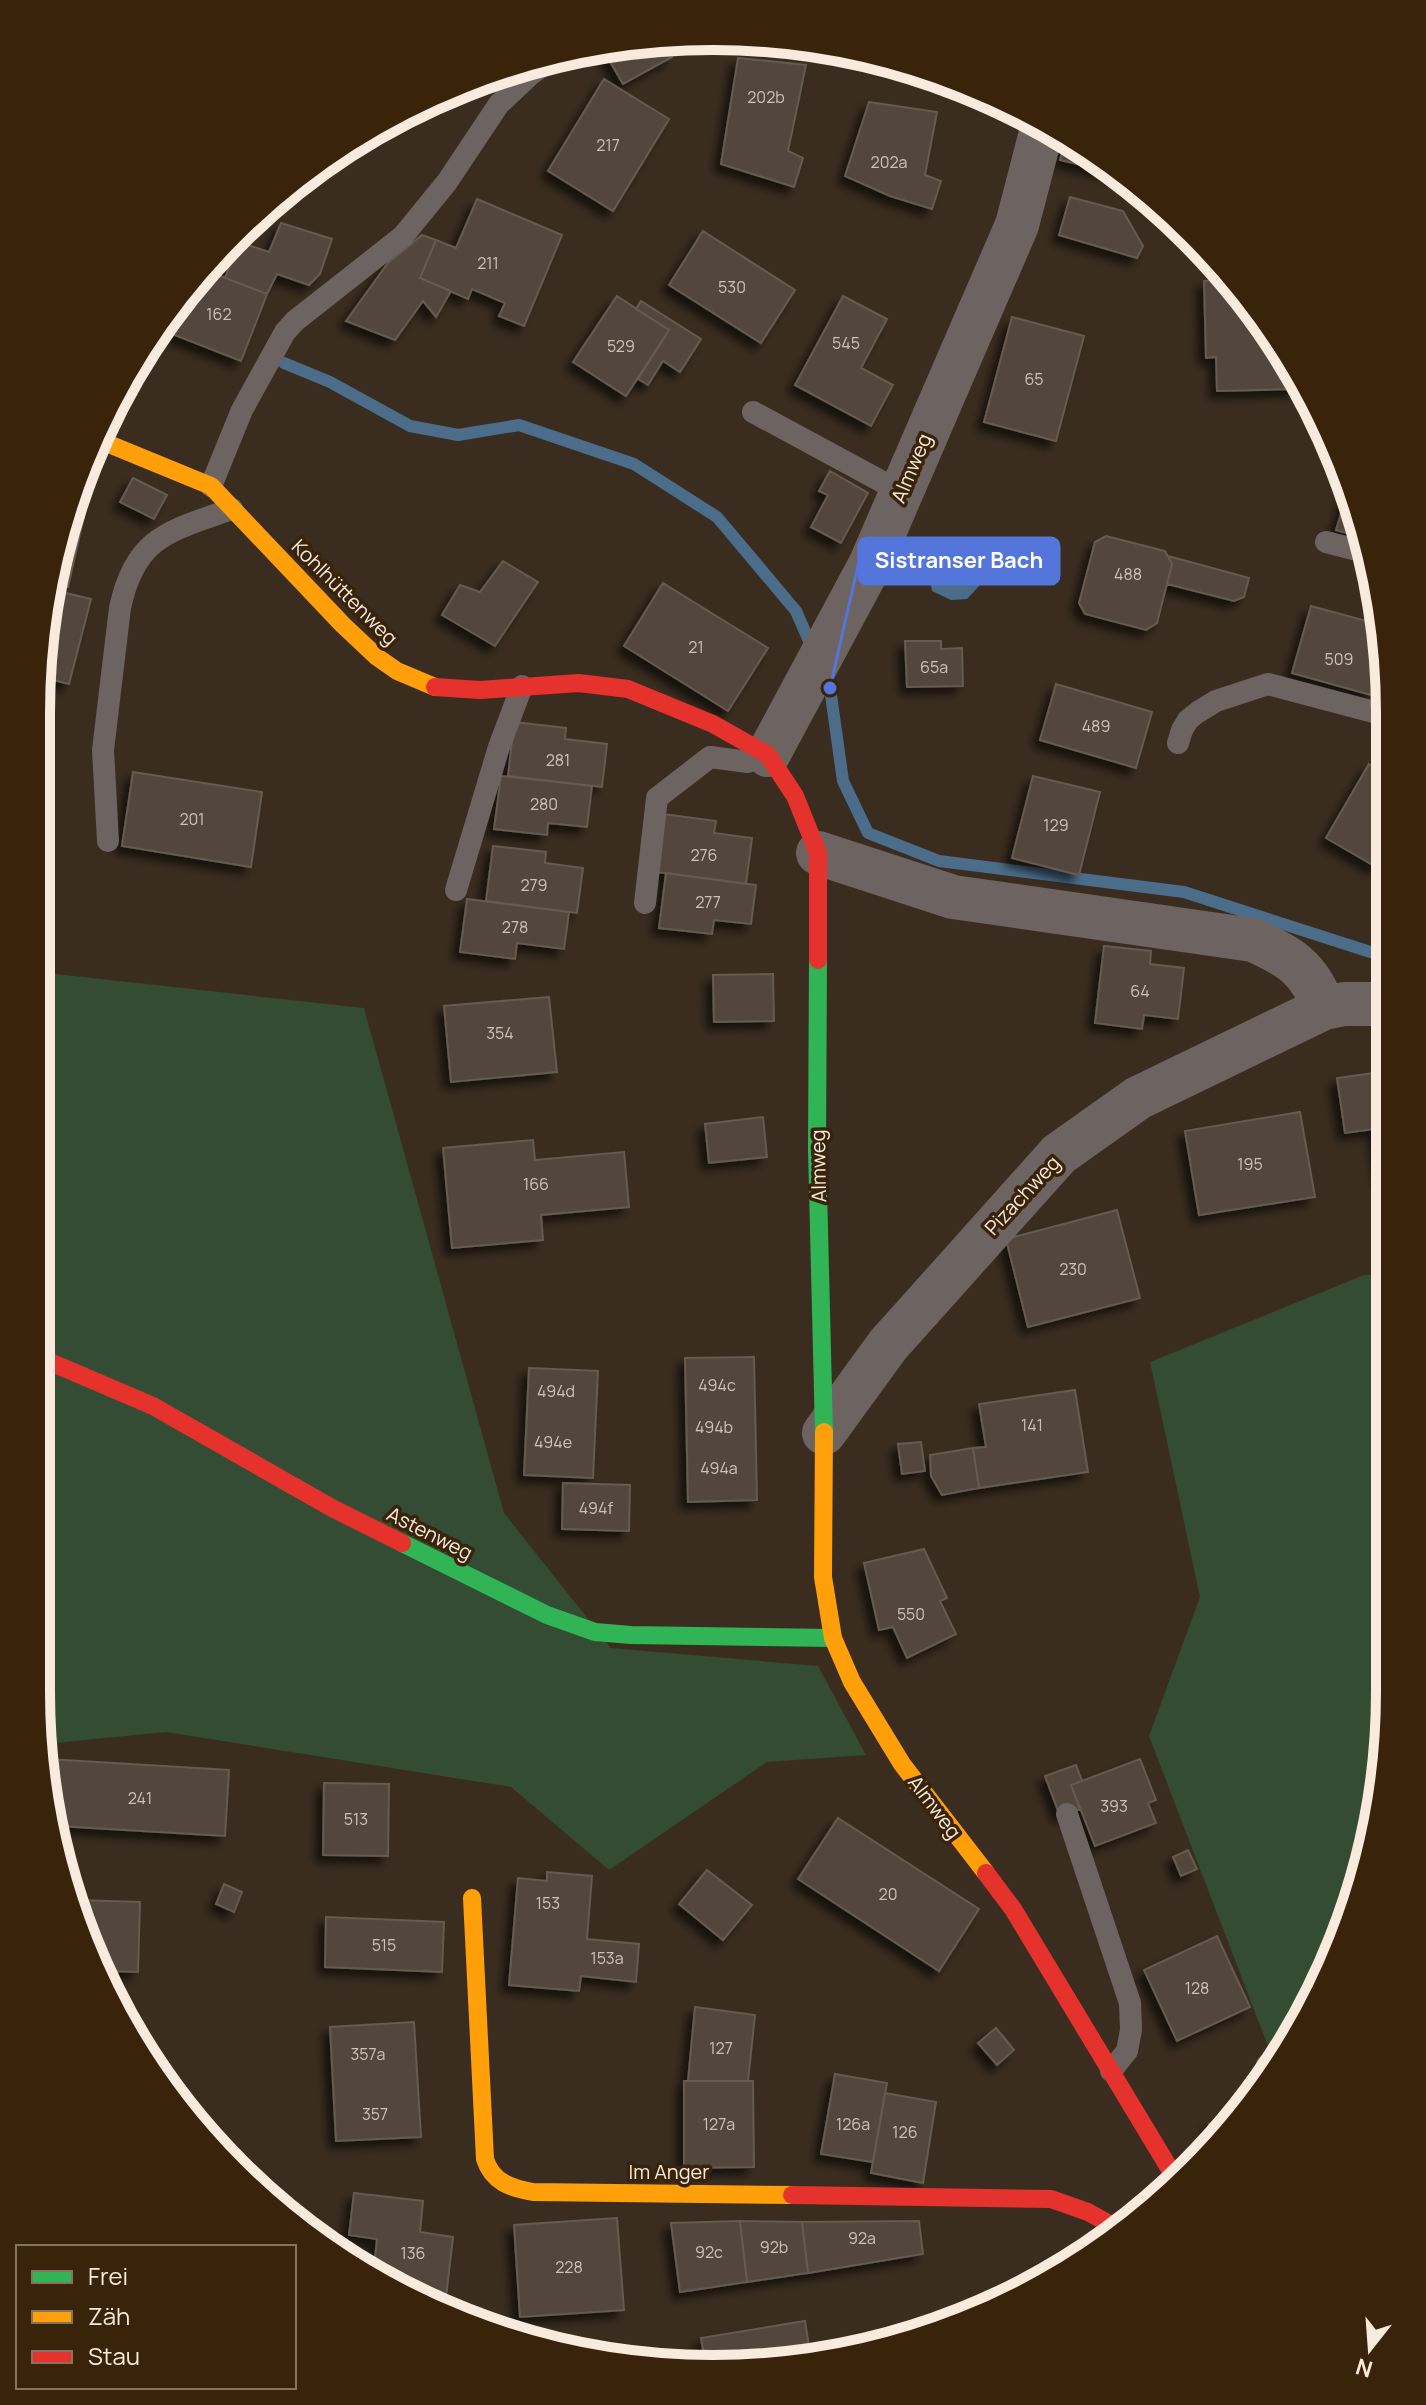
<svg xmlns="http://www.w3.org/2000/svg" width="1426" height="2405" viewBox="0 0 1426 2405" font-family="Manrope,sans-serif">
	<defs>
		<filter id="shadow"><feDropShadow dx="-7" dy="7" stdDeviation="4" flood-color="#0009"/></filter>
	</defs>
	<rect width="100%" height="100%" fill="#3a2d20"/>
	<path fill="#334c33" d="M37 972 364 1008 504 1513 611 1648 818 1666 866 1755 767 1762 609 1870 511 1787 166 1732 45 1744 36 1692Z
		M1389 1274V1737L1354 1910 1276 2067 1149 1736 1200 1597 1150 1362 1364 1275Z"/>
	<path fill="#4b6d8a" d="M956 538 980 547 987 563 979 586 967 599 951 600 932 591C927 562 934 555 956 538Z"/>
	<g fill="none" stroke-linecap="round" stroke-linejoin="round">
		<path stroke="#4b6d8a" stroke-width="12" d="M284 363 330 382 410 426 458 435 519 425 634 464 717 517 796 611 813 650
			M823 674 830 688 843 781 868 833 939 861 1184 892 1389 958"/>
	</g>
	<path fill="#52473d" stroke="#655b50" stroke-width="2" filter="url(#shadow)" d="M664 41 672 57 623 84 602 48Z
		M738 58 806 65 788 151 803 158 794 187 721 164Z
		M604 79 669 119 613 211 548 171Z
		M869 102 937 112 925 175 941 181 932 209 890 196 845 176Z
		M1066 138 1089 150 1115 173 1060 160Z
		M1070 197 1123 211 1143 246 1137 258 1059 235Z
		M477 199 562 235 524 326 499 316 505 303 472 289 468 299 420 278 436 240 456 248Z
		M281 223 332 239 320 274 309 285 277 274 267 294 225 278 239 242 269 252Z
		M703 231 795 290 761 343 669 285Z
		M422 235 436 240 420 278 451 291 436 317 423 301 395 340 346 321 388 263Z
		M205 270 267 294 241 361 172 334 189 289Z
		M1231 280 1297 372 1298 389 1217 391 1216 357 1206 358 1204 281Z
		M617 296 669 330 626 396 573 362Z
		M843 296 887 319 861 368 893 385 871 426 795 385Z
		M641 301 701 339 680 372 663 361 648 385 638 379 669 330 636 309Z
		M1012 317 1084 336 1056 441 984 422Z
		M830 471 868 493 841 543 811 527 828 495 819 491Z
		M80 478 92 481 68 587 54 584 72 495Z
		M133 478 167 495 154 519 120 502Z
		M1348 491 1367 537V539L1336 530Z
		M1106 536 1165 551 1172 564 1157 623 1146 630 1085 614 1079 603 1095 542Z
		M1168 556 1249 578 1244 597 1234 601 1167 584 1172 564Z
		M503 561 538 582 495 646 442 615 460 585 480 592Z
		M663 583 768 648 728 711 624 646Z
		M53 590 91 599 69 684 37 676Z
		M1311 606 1381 625 1385 646 1371 695 1292 673Z
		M905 641H941V649L962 648 963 686 907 687Z
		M37 682 49 685 37 743Z
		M1056 684 1152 712 1136 768 1040 740Z
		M514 722 566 728 565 739 607 744 602 787 508 776Z
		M1369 764 1389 776V845L1376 867 1326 838Z
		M133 772 262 792 251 867 122 846Z
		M501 776 592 786 587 827 548 823 547 835 494 829Z
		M1033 776 1100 792 1079 875 1012 858Z
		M663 814 716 821 714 833 752 838 746 884 656 872Z
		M493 846 546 852 545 863 583 868 577 913 486 901Z
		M666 873 756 885 751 924 714 920 712 934 659 928Z
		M467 899 569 912 564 949 517 943 515 959 460 952Z
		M1104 946 1151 951 1150 964 1184 968 1178 1019 1144 1015 1142 1029 1095 1023Z
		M773 974 774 1021 714 1022 713 975Z
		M549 997 557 1072 451 1082 444 1006Z
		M1389 1071V1179L1382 1180 1375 1129 1345 1133 1337 1078Z
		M1300 1112 1315 1197 1199 1215 1185 1131Z
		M763 1117 767 1157 709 1163 705 1124Z
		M533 1140 535 1160 624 1152 629 1207 541 1215 543 1240 452 1248 443 1148Z
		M1117 1210 1140 1298 1028 1327 1006 1239Z
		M754 1357 757 1500 688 1502 685 1358Z
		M529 1368 598 1371 593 1478 524 1475Z
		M1075 1390 1088 1472 979 1488 973 1448 986 1447 979 1404Z
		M921 1442 925 1471 902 1474 898 1444Z
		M973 1448 979 1488 942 1495 931 1476 930 1455Z
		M563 1483 630 1485 629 1531 562 1529Z
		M924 1549 947 1598 940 1601 956 1634 907 1658 893 1627 879 1630 864 1563Z
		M47 1759 229 1770 225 1836 58 1826Z
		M1140 1759 1156 1800 1148 1803 1156 1823 1095 1846 1071 1785Z
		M1076 1765 1082 1781 1071 1785 1080 1809 1060 1816 1045 1776Z
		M324 1783 389 1784 388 1856 323 1855Z
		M838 1818 979 1909 939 1971 798 1879Z
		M1188 1850 1197 1869 1181 1876 1173 1857Z
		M707 1870 752 1905 723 1940 679 1904Z
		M547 1872 592 1876 587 1939 639 1944 636 1982 581 1976 579 1991 509 1985 518 1878 547 1881Z
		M224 1884 242 1892 234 1912 216 1904Z
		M75 1900 140 1902 138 1972 105 1971 74 1914Z
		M326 1917 444 1922 442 1972 325 1967Z
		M1217 1936 1250 2007 1177 2041 1144 1970Z
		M695 2007 755 2015 748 2081H688Z
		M414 2022 421 2137 336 2141 330 2027Z
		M996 2028 1014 2050 997 2065 978 2043Z
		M168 2069 169 2091 157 2070Z
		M835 2074 887 2083 873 2162 821 2154Z
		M684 2081H753L754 2167 684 2168Z
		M885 2093 936 2102 923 2183 871 2173Z
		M1232 2115 1213 2135 1209 2124Z
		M354 2193 423 2201 420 2232 453 2237 445 2306 374 2268 377 2239 349 2235Z
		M617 2218 624 2310 520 2317 514 2225Z
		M740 2221 802 2222 808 2273 747 2282Z
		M740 2221 747 2282 680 2292 671 2223Z
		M919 2221 923 2254 808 2273 802 2222Z
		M1067 2260 1041 2274 1039 2265Z
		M805 2321 810 2353 713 2369 706 2368 701 2338Z"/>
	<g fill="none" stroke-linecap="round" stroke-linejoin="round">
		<path stroke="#6d6360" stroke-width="22" d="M753 412 901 492
			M211 486 242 410 285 332 295 321 403 236 447 182 499 104 530 75 554 57
			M1326 542 1369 553
			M1178 743 1182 730 1188 720 1198 712 1216 701 1268 684 1389 716
			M108 841 103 750 120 608C135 536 170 531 232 509
			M456 890 499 747 522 686
			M645 903 657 798 710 757 748 762 759 758
			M1067 1814 1130 2003 1131 2030 1127 2051 1111 2071
			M1267 2065 1270 2074"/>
		<path stroke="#6d6360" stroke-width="44" d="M768 755 870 565 1017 225 1043 125
			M818 853 953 897 1253 940C1291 957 1309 968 1324 1008
			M824 1433 888 1345 1059 1154 1138 1098 1324 1008 1344 1004H1389"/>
		<path stroke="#30b455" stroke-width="18" d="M818 960 817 1149 824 1432
			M402 1543 547 1615 595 1632 631 1635 833 1638"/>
		<path stroke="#ff9f0a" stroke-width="18" d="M99 440 211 486 343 625 377 657 397 671 435 687
			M824 1432 823 1577 833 1638 852 1682 902 1764 986 1873
			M472 1898 485 2159C492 2182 511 2188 533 2192L792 2195"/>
		<path stroke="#e5322d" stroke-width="18" d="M435 687 480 690 579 683 628 689 713 724 768 755 795 796 818 853V960
			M36 1356 153 1406 332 1508 402 1543
			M986 1873 1013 1909 1174 2176
			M792 2195 1051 2199 1088 2212 1122 2231"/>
	</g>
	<g text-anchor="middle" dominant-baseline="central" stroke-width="7" stroke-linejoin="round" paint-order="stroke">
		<g font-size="16" fill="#cec1b4">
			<text x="766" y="97">202b</text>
			<text x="608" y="145">217</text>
			<text x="889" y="162">202a</text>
			<text x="488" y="263">211</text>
			<text x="732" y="287">530</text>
			<text x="219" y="314">162</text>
			<text x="846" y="343">545</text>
			<text x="621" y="346">529</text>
			<text x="1034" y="379">65</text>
			<text x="1128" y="574">488</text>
			<text x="696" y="647">21</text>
			<text x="1339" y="659">509</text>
			<text x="934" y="667">65a</text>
			<text x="1096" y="726">489</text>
			<text x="558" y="760">281</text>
			<text x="544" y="804">280</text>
			<text x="192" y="819">201</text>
			<text x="1056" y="825">129</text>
			<text x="704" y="855">276</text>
			<text x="534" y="885">279</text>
			<text x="708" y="902">277</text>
			<text x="515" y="927">278</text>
			<text x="1140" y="991">64</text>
			<text x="500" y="1033">354</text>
			<text x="1250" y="1164">195</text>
			<text x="536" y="1184">166</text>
			<text x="1073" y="1269">230</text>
			<text x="717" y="1385">494c</text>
			<text x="556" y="1391">494d</text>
			<text x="1032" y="1425">141</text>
			<text x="714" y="1427">494b</text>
			<text x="553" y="1442">494e</text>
			<text x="719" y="1468">494a</text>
			<text x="596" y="1508">494f</text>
			<text x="911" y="1614">550</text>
			<text x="140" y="1798">241</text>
			<text x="1114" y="1806">393</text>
			<text x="356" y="1819">513</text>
			<text x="888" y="1894">20</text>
			<text x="548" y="1903">153</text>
			<text x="384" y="1945">515</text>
			<text x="607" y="1958">153a</text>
			<text x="1197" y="1988">128</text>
			<text x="721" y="2048">127</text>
			<text x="368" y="2054">357a</text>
			<text x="375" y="2114">357</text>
			<text x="719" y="2124">127a</text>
			<text x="853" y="2124">126a</text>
			<text x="905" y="2132">126</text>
			<text x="862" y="2238">92a</text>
			<text x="774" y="2247">92b</text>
			<text x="709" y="2252">92c</text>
			<text x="413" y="2253">136</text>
			<text x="569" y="2267">228</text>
		</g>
		<g font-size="20" fill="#f8eadc" stroke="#39240b">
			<text transform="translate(911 468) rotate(-67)">Almweg</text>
			<text transform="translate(345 592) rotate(45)">Kohlhüttenweg</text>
			<text transform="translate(818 1166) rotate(-91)">Almweg</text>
			<text transform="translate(1022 1195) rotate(-47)">Pizachweg</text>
			<text transform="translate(430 1533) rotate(27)">Astenweg</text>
			<text transform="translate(935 1807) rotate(53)">Almweg</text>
			<text x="669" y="2171">Im Anger</text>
		</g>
	</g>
	<path d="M0 0H1426V2405H0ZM713 50H713A663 663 0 0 1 1376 713V1692A663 663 0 0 1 713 2355H713A663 663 0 0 1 50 1692V713A663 663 0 0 1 713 50Z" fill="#39240b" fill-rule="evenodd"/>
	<path fill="none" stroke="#f8eadc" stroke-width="10" d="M713 50H713A663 663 0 0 1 1376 713V1692A663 663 0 0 1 713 2355H713A663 663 0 0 1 50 1692V713A663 663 0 0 1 713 50Z"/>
	<path fill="none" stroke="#5475d9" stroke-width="3" d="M830 688L859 561"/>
	<circle fill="#5475d9" stroke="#39240b" stroke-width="3" cx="830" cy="688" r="8"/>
	<rect fill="#5475d9" stroke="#5475d9" stroke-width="3" x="859" y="538" width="200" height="46" rx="8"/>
	<g font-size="22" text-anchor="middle" font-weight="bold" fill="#fff">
		<text x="959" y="568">Sistranser Bach</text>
	</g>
	<rect x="16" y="2245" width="280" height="144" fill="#39240b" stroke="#85735f" stroke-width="2"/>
	<rect x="32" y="2271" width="40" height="12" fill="#30b455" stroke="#85735f" stroke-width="2"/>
	<text x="88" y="2285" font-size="24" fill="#f8eadc">Frei</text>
	<rect x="32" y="2311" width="40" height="12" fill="#ff9f0a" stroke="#85735f" stroke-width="2"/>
	<text x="88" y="2325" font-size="24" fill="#f8eadc">Zäh</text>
	<rect x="32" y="2351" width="40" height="12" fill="#e5322d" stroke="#85735f" stroke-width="2"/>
	<text x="88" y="2365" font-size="24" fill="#f8eadc">Stau</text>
	<g transform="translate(1370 2349) rotate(197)" stroke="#39240b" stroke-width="6" paint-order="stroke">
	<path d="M0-6L14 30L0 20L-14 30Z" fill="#f8eadc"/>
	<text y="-12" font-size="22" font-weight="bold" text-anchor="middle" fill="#f8eadc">N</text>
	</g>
</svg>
